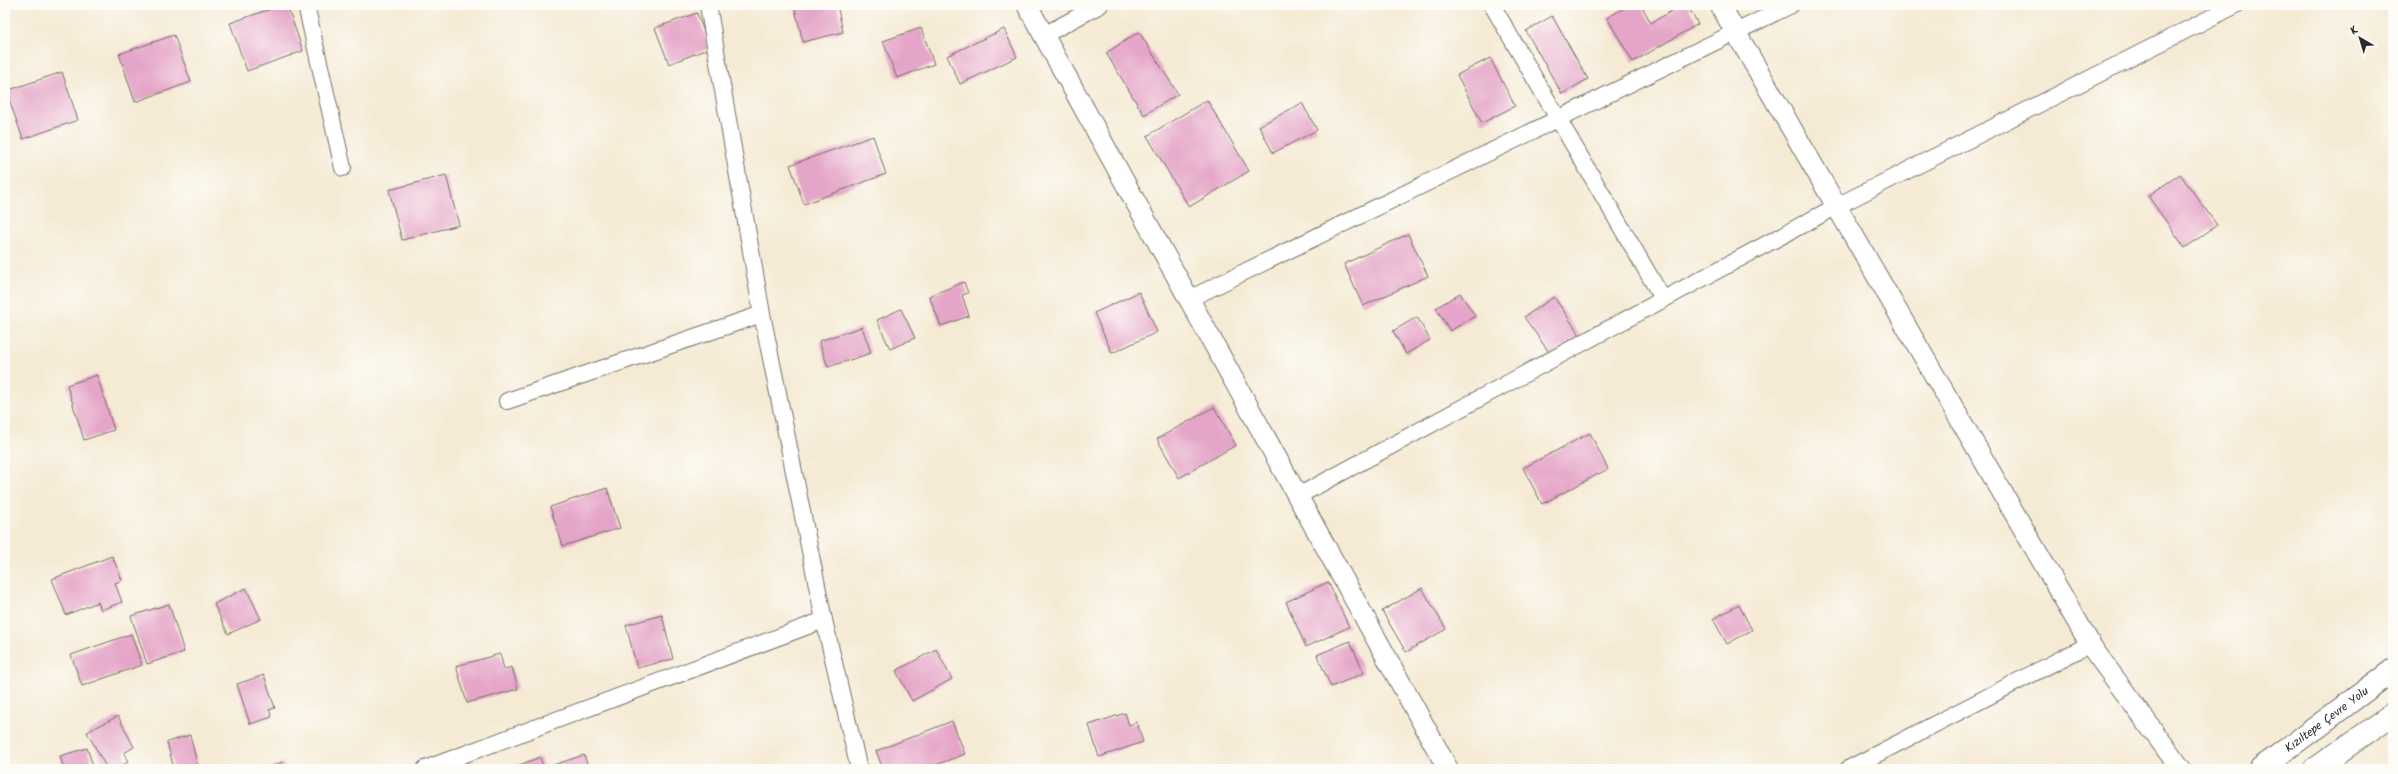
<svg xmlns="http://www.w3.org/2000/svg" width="2398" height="774" viewBox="0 0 2398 774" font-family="Kalam,sans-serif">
	<rect width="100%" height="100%" fill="#fdfcf7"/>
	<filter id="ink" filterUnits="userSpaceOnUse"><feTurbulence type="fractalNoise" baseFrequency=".025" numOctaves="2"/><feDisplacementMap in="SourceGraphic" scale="8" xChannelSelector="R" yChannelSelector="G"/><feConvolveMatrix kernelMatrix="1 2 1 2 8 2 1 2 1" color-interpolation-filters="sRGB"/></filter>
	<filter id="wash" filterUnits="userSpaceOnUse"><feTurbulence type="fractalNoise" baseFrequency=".012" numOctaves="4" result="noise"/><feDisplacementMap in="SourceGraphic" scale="16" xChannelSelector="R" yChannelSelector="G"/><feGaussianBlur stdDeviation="0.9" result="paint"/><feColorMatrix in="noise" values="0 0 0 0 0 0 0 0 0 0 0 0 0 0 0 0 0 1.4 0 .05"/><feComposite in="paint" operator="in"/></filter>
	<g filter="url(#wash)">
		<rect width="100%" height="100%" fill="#f5ead4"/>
		<g id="blocks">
			<path fill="#e5a5c8" d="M282 5H287L303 51 247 71 230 23Z
				M794 5H837L843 32 803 42Z
				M1629 5H1641L1651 23 1682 5H1687L1698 24 1633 62 1607 18Z
				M697 13 710 48 669 64 655 28Z
				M1552 16 1588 79 1562 94 1526 31Z
				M921 28 934 64 897 78 883 41Z
				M1004 29 1017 57 960 84 947 56Z
				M1139 32 1178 94 1144 115 1106 53Z
				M174 35 191 82 135 102 119 54Z
				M1490 58 1515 106 1482 123 1457 75Z
				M62 72 78 120 23 139 6 91Z
				M1207 100 1249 171 1189 207 1147 136Z
				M1302 103 1317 130 1273 153 1259 126Z
				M873 136 886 174 804 204 790 165Z
				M2180 174 2217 225 2185 248 2148 196Z
				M446 175 459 225 402 240 389 190Z
				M1408 234 1428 276 1363 306 1344 264Z
				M964 282 968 293 962 295 969 316 941 326 929 296Z
				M1139 292 1157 332 1112 353 1094 313Z
				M1460 293 1475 316 1450 331 1436 308Z
				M1554 297 1580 335 1551 355 1524 317Z
				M901 309 915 338 890 349 877 320Z
				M1417 317 1430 340 1406 354 1393 331Z
				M862 327 871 353 828 367 819 341Z
				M97 375 114 430 84 440 67 385Z
				M1214 407 1236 445 1179 478 1157 439Z
				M1590 433 1608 469 1542 504 1523 468Z
				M607 488 620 528 563 546 550 507Z
				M112 556 122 580 115 583 122 602 101 610 98 602 66 615 52 579Z
				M1328 582 1349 627 1306 647 1286 602Z
				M246 588 261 619 228 634 214 604Z
				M1422 588 1446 629 1406 652 1382 611Z
				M169 604 184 652 147 664 131 616Z
				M1739 605 1752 630 1727 644 1713 619Z
				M662 615 673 659 637 668 626 625Z
				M131 634 142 665 82 686 71 655Z
				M1350 641 1364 673 1331 687 1317 655Z
				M936 649 952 679 912 701 896 671Z
				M500 654 504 669 512 667 518 689 467 703 456 666Z
				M264 675 275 708 269 710 272 717 250 724 237 684Z
				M1125 713 1129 725 1137 722 1143 742 1099 757 1089 725Z
				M118 716 134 747 124 753 128 762 116 769H107L87 732Z
				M952 721 965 754 925 769H883L876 751Z
				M190 735 198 767 174 769 167 742Z
				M87 748 94 769H64L60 756Z
				M584 755 589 769H551L550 766Z
				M540 757 544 769H509Z
				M283 762 286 769H266Z"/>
		</g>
	</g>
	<g filter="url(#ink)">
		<use href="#blocks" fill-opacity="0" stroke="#726e66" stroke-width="1"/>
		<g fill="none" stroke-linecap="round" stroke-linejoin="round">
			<defs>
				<path id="minor" d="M306 5 343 168
					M708 5 762 314 824 620 859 769
					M1492 5 1663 299
					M1044 35 1100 5
					M1189 299 1791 5
					M507 401 762 314
					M1298 496 1837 206 2236 5
					M425 769 824 620
					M1848 769 2090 644"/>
				<path id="tertiary" d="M1027 5 1448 769
					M1720 5 2093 649 2181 769"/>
				<g id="trunk">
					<path id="s1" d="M2260 769 2393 670"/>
					<path d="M2315 769 2393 714"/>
				</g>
			</defs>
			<use href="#minor" stroke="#726e66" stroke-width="18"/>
			<use href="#tertiary" stroke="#726e66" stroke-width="22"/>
			<use href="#trunk" stroke="#726e66" stroke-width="24"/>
			<use href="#minor" stroke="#fff" stroke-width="16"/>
			<use href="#tertiary" stroke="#fff" stroke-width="20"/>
			<use href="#trunk" stroke="#fff" stroke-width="22"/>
		</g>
	</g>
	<g text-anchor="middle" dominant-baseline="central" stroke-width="3" stroke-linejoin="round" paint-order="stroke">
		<g font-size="12" fill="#2b2b2b" stroke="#fdfcf7">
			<text stroke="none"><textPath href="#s1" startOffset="83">Kızıltepe Çevre Yolu</textPath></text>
		</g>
	</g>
	<rect width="2398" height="774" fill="none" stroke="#fdfcf7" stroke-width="20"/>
	<g transform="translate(2360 38) rotate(322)" stroke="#fdfcf7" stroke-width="3" paint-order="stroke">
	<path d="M0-3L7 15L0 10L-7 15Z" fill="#2b2b2b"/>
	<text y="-6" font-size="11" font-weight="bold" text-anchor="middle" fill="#2b2b2b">K</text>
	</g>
</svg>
